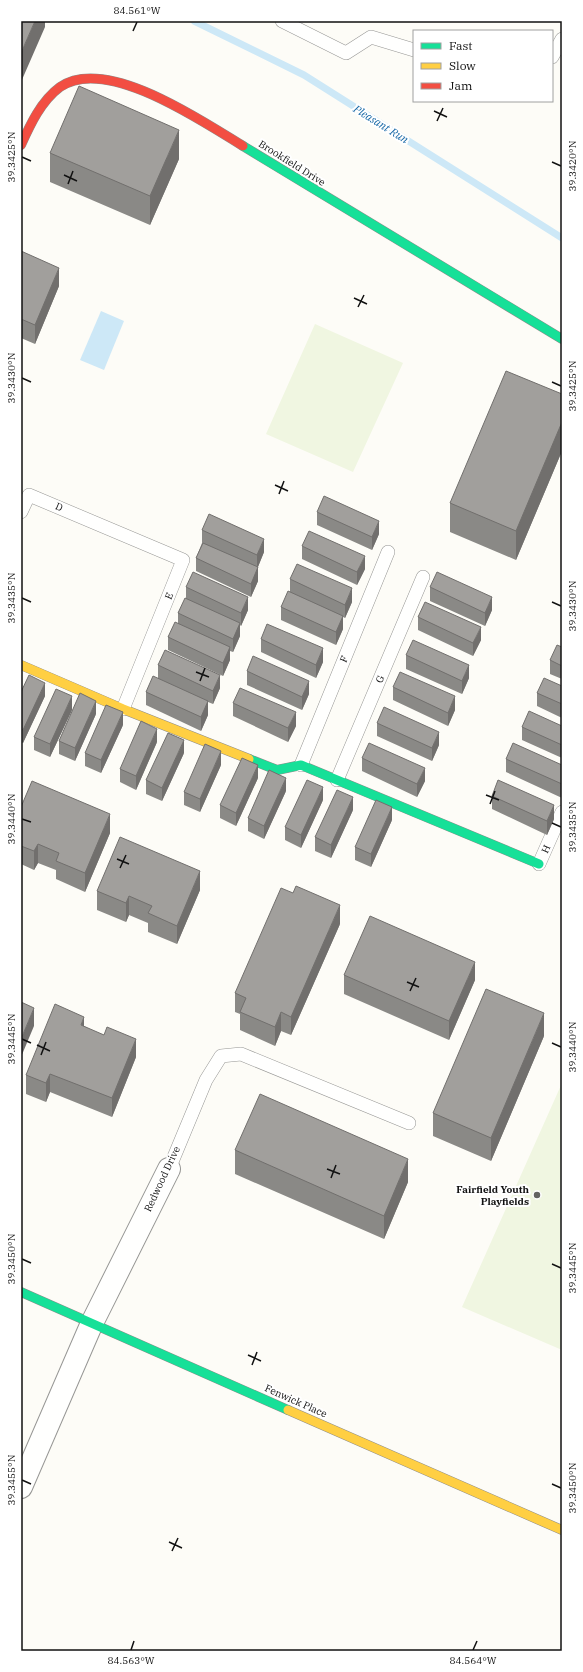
<svg xmlns="http://www.w3.org/2000/svg" width="583" height="1672" viewBox="0 0 583 1672" font-family="'IBM Plex Serif',serif">
	<rect width="100%" height="100%" fill="#fdfcf7"/>
	<path fill="#f0f6e1" d="M315 324 403 363 353 472 266 434Z
		M562 1083V1350L462 1307Z"/>
	<path fill="#cde8f7" d="M101 311 124 321 104 370 80 360Z"/>
	<g fill="none" stroke-linecap="round" stroke-linejoin="round">
		<path stroke="#cde8f7" stroke-width="7" d="M194 21 304 75 562 238"/>
		<defs>
			<path id="lane" d="M282 21 346 53 371 37 414 50
				M552 57 562 39
				M21 512 29 495 183 560 123 709
				M301 765 388 552
				M337 780 423 577
				M539 864 562 812
				M169 1169 206 1080 221 1056 241 1054 409 1123"/>
			<path id="street" d="M21 1487 92 1323 169 1169"/>
			<path id="fast" d="M243 146 562 339
				M249 759 277 770 301 765 539 864
				M21 1292 288 1410"/>
			<path id="slow" d="M21 665 123 709 249 759
				M288 1410 562 1530"/>
			<path id="jam" d="M21 145C30 125 41 101 60 87 106 55 202 121 243 146"/>
		</defs>
		<use href="#lane" stroke="#979795" stroke-width="14"/>
		<use href="#street" stroke="#979795" stroke-width="24"/>
		<use href="#fast" stroke="#8e8d8b" stroke-width="10"/>
		<use href="#slow" stroke="#8e8d8b" stroke-width="10"/>
		<use href="#jam" stroke="#8e8d8b" stroke-width="10"/>
		<use href="#lane" stroke="#fffffe" stroke-width="13"/>
		<use href="#street" stroke="#fffffe" stroke-width="22"/>
		<use href="#fast" stroke="#16e098" stroke-width="9"/>
		<use href="#slow" stroke="#ffcf43" stroke-width="9"/>
		<use href="#jam" stroke="#f24e42" stroke-width="9"/>
	</g>
	<path fill="#8a8986" d="M50 153 179 159 150 225 50 182Z
		M21 251 59 286 35 344 21 338Z
		M562 394V451L516 560 450 532V503Z
		M317 512 379 534 372 550 317 525Z
		M202 530 264 552 258 567V581L251 597 196 571V558L202 543Z
		M302 546 365 569 357 585 302 559Z
		M290 579 352 602 345 618 343 617V629L336 645 281 620V607L290 592Z
		M186 587 248 610 241 626 240 625V636L233 652 230 651V660L223 676 168 650V637L178 623V613L186 599Z
		M430 587 492 610 485 626 430 601Z
		M418 617 481 640 473 656 418 630Z
		M261 639 323 662 316 678 261 652Z
		M562 647V679L550 674V660Z
		M406 655 469 678 462 694 406 669Z
		M158 665 220 688 213 704 208 702V715L201 731 146 705V692L158 679Z
		M247 671 309 694 302 710 247 685Z
		M562 686V718L537 706V693Z
		M393 687 455 710 448 726 393 700Z
		M21 692 45 696 23 743 21 742Z
		M233 703 296 726 288 742 233 716Z
		M72 710 50 757 34 750V737Z
		M96 714 75 761 59 754V741Z
		M377 723 439 745 432 761 377 736Z
		M123 725 101 773 85 766V753Z
		M562 726V758L522 740V727Z
		M157 742 136 790 120 782V769Z
		M184 753 162 801 146 794V780Z
		M362 758 425 781 417 797 362 771Z
		M506 759 562 765V798L506 772Z
		M221 765 200 812 184 805V792Z
		M258 778 236 826 220 818V805Z
		M286 791 264 839 248 831V818Z
		M492 796 554 819 547 835 492 809Z
		M323 800 301 848 285 840V827Z
		M21 807 110 833 85 892 56 879V870L38 863 34 870 21 864Z
		M353 810 331 858 315 851V837Z
		M392 820 371 867 355 860V847Z
		M200 890 177 944 148 932V923L129 915 126 922 97 910V891Z
		M340 924 291 1035 281 1031 275 1046 240 1030V1014L235 1012V993Z
		M344 975 475 980 449 1040 344 994Z
		M84 1026 136 1057 112 1117 50 1092 46 1102 26 1094V1075Z
		M544 1036 491 1161 433 1136V1113Z
		M235 1150 408 1182 384 1239 235 1174Z"/>
	<path fill="#716f6d" d="M35 21H45V27L21 82V53Z
		M179 130V159L150 225V196Z
		M59 268V286L35 344V325Z
		M562 422V451L516 560V531Z
		M379 521V534L372 550V537Z
		M264 539V552L257 569V555Z
		M365 556V569L357 585V572Z
		M258 567V581L251 597V584Z
		M352 588V602L345 618V605Z
		M248 597V610L241 626V613Z
		M492 597V610L485 626V613Z
		M343 616V629L336 645V632Z
		M240 623V636L233 652V639Z
		M481 627V640L473 656V643Z
		M230 647V660L223 676V663Z
		M323 648V662L316 678V665Z
		M469 665V678L462 694V681Z
		M22 669V682L21 684V671Z
		M220 675V688L213 704V691Z
		M309 681V694L302 710V697Z
		M45 683V696L23 743V730Z
		M72 696V710L50 757V744Z
		M455 696V710L448 726V713Z
		M96 701V714L75 761V748Z
		M208 701V715L201 731V717Z
		M123 712V725L101 773V760Z
		M296 712V726L288 742V728Z
		M157 729V742L136 790V776Z
		M439 732V745L432 761V748Z
		M184 740V753L162 801V788Z
		M221 751V765L200 812V799Z
		M258 765V778L236 826V813Z
		M425 768V781L417 797V784Z
		M286 778V791L264 839V826Z
		M323 787V800L301 848V835Z
		M353 797V810L331 858V845Z
		M554 805V819L547 835V821Z
		M392 807V820L371 867V854Z
		M110 814V833L85 892V873Z
		M38 844V863L34 870V851Z
		M200 871V890L177 944V926Z
		M129 896V915L126 922V903Z
		M340 905V924L291 1035V1017Z
		M475 962V980L449 1040V1021Z
		M34 1008V1026L21 1057V1039Z
		M281 1012V1031L275 1046V1027Z
		M544 1013V1036L491 1161V1138Z
		M84 1017V1035L81 1025Z
		M136 1039V1057L112 1117V1098Z
		M50 1074V1092L46 1102V1083Z
		M408 1159V1182L384 1239V1216Z"/>
	<path fill="#a19f9c" stroke="#716f6d" d="M21 21H35L21 53Z
		M79 86 179 130 150 196 50 153Z
		M21 251 59 268 35 325 21 319Z
		M506 371 562 394V422L516 531 450 503Z
		M324 496 379 521 372 537 317 512Z
		M209 514 264 539 257 555 202 530Z
		M309 531 365 556 357 572 302 546Z
		M203 543 258 567 251 584 196 558Z
		M297 564 352 588 345 605 290 579Z
		M193 572 248 597 241 613 186 587Z
		M437 572 492 597 485 613 430 587Z
		M288 591 343 616 336 632 281 607Z
		M185 598 240 623 233 639 178 613Z
		M425 602 481 627 473 643 418 617Z
		M175 622 230 647 223 663 168 637Z
		M267 624 323 648 316 665 261 639Z
		M413 640 469 665 462 681 406 655Z
		M557 645 562 647V666L550 660Z
		M165 650 220 675 213 691 158 665Z
		M253 656 309 681 302 697 247 671Z
		M400 672 455 696 448 713 393 687Z
		M29 675 45 683 23 730 21 729V692Z
		M153 676 208 701 201 717 146 692Z
		M544 678 562 686V704L537 693Z
		M240 688 296 712 288 728 233 703Z
		M56 689 72 696 50 744 34 737Z
		M80 693 96 701 75 748 59 741Z
		M106 705 123 712 101 760 85 753Z
		M384 707 439 732 432 748 377 723Z
		M529 711 562 726V745L522 727Z
		M141 721 157 729 136 776 120 769Z
		M168 733 184 740 162 788 146 780Z
		M369 743 425 768 417 784 362 758Z
		M513 743 562 765V784L506 759Z
		M205 744 221 751 200 799 184 792Z
		M242 758 258 765 236 813 220 805Z
		M269 770 286 778 264 826 248 818Z
		M307 780 323 787 301 835 285 827Z
		M498 780 554 805 547 821 492 796Z
		M32 781 110 814 85 873 56 861 59 853 38 844 34 851 21 846V807Z
		M337 790 353 797 331 845 315 837Z
		M376 800 392 807 371 854 355 847Z
		M120 837 200 871 177 926 148 913 152 906 129 896 126 903 97 891Z
		M296 886 340 905 291 1017 281 1012 275 1027 240 1012 246 998 235 993 281 888 293 893Z
		M370 916 475 962 449 1021 344 975Z
		M486 989 544 1013 491 1138 433 1113Z
		M21 1002 34 1008 21 1039Z
		M55 1004 84 1017 81 1025 104 1035 107 1027 136 1039 112 1098 50 1074 46 1083 26 1075Z
		M260 1094 408 1159 384 1216 235 1150Z"/>
	<path fill="none" stroke="#111" stroke-width="1.5" d="M133 31 137 22M434 111 447 117M437 121 443 108M22 157 31 161M552 162 561 166M64 175 77 181M68 184 73 171M354 298 367 304M358 307 364 295M22 378 31 382M552 382 561 386M275 485 288 491M279 494 284 481M22 598 31 602M552 602 561 606M196 672 209 677M200 681 205 668M486 795 499 800M490 804 495 791M22 819 31 822M552 823 561 827M117 859 129 864M120 868 126 855M407 982 419 987M410 991 416 978M22 1039 31 1043M552 1043 561 1047M37 1045 50 1051M41 1055 46 1042M327 1169 340 1174M331 1178 336 1165M22 1259 31 1263M552 1264 561 1268M248 1355 261 1361M252 1365 257 1352M22 1480 31 1484M552 1484 561 1488M169 1542 182 1548M172 1551 178 1538M131 1650 134 1641M473 1650 477 1641"/>
	<circle fill="#646362" stroke="#fff" stroke-width="1.5" cx="537" cy="1195" r="4"/>
	<g text-anchor="middle" dominant-baseline="central" stroke-width="4" stroke-linejoin="round" paint-order="stroke">
		<g font-size="10" fill="#111" stroke="#fff">
			<text transform="translate(292 163) rotate(32)">Brookfield Drive</text>
			<text transform="translate(59 507) rotate(23)">D</text>
			<text transform="translate(169 596) rotate(-68)">E</text>
			<text transform="translate(344 659) rotate(-68)">F</text>
			<text transform="translate(380 679) rotate(-67)">G</text>
			<text transform="translate(546 849) rotate(-66)">H</text>
			<text transform="translate(162 1179) rotate(-65)">Redwood Drive</text>
			<text transform="translate(296 1401) rotate(24)">Fenwick Place</text>
		</g>
		<g font-size="10" font-weight="bold" fill="#111" stroke="#fff" text-anchor="end">
			<text x="529" y="1189">Fairfield Youth<tspan x="529" dy="12">Playfields</tspan></text>
		</g>
		<g font-size="11" font-style="italic" fill="#1768a6" stroke="#fff">
			<text transform="translate(381 124) rotate(32)">Pleasant Run</text>
		</g>
	</g>
	<rect width="583" height="1672" fill="none" stroke="#ffffff" stroke-width="44"/>
	<rect x="413" y="30" width="140" height="72" fill="#ffffff" stroke="#a0a0a0"/>
	<rect x="421" y="43" width="20" height="6" fill="#16e098" stroke="#a0a0a0"/>
	<text x="449" y="50" font-size="12" fill="#111111">Fast</text>
	<rect x="421" y="63" width="20" height="6" fill="#ffcf43" stroke="#a0a0a0"/>
	<text x="449" y="70" font-size="12" fill="#111111">Slow</text>
	<rect x="421" y="83" width="20" height="6" fill="#f24e42" stroke="#a0a0a0"/>
	<text x="449" y="90" font-size="12" fill="#111111">Jam</text>
	<rect x="22" y="22" width="539" height="1628" fill="none" stroke="#111" stroke-width="1.5"/>
	<g font-size="10" text-anchor="middle" fill="#111">
		<text x="137" y="14">84.561°W</text>
		<text transform="translate(11 157) rotate(-90)" y="4">39.3425°N</text>
		<text transform="translate(572 166) rotate(-90)" y="4">39.3420°N</text>
		<text transform="translate(11 378) rotate(-90)" y="4">39.3430°N</text>
		<text transform="translate(572 386) rotate(-90)" y="4">39.3425°N</text>
		<text transform="translate(11 598) rotate(-90)" y="4">39.3435°N</text>
		<text transform="translate(572 606) rotate(-90)" y="4">39.3430°N</text>
		<text transform="translate(11 819) rotate(-90)" y="4">39.3440°N</text>
		<text transform="translate(572 827) rotate(-90)" y="4">39.3435°N</text>
		<text transform="translate(11 1039) rotate(-90)" y="4">39.3445°N</text>
		<text transform="translate(572 1047) rotate(-90)" y="4">39.3440°N</text>
		<text transform="translate(11 1259) rotate(-90)" y="4">39.3450°N</text>
		<text transform="translate(572 1268) rotate(-90)" y="4">39.3445°N</text>
		<text transform="translate(11 1480) rotate(-90)" y="4">39.3455°N</text>
		<text transform="translate(572 1488) rotate(-90)" y="4">39.3450°N</text>
		<text x="131" y="1664">84.563°W</text>
		<text x="473" y="1664">84.564°W</text>
	</g>
</svg>
